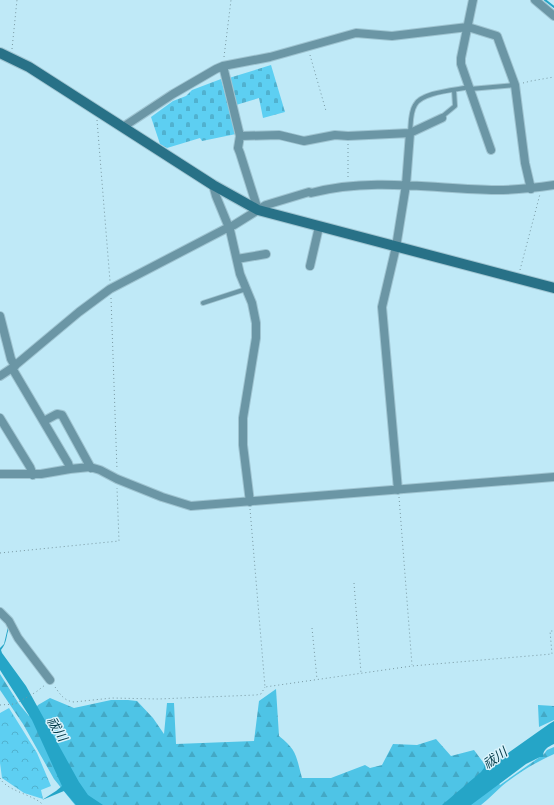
<svg xmlns="http://www.w3.org/2000/svg" width="554" height="805" viewBox="0 0 554 805" font-family="'Libre Baskerville','Noto Sans JP',serif">
	<defs>
		<pattern id="forest-firs" width="22" height="20" patternUnits="userSpaceOnUse"><rect width="22" height="20" fill="#4ec4e6"/><path d="M5 1l3.5 6h-7zM16 11l3.5 6h-7z" fill="#43a8c5"/></pattern>
		<pattern id="cemetery-stones" width="16" height="16" patternUnits="userSpaceOnUse"><rect width="16" height="16" fill="#5dcff2"/><path d="M2 7V4a2 2 0 0 1 4 0v3zM10 15v-3a2 2 0 0 1 4 0v3z" fill="#50b1cf"/></pattern>
		<pattern id="park-crowns" width="20" height="18" patternUnits="userSpaceOnUse"><rect width="20" height="18" fill="#5dcff2"/><path d="M2 6a3 3 0 1 1 6 0M12 15a3 3 0 1 1 6 0" fill="none" stroke="#50b1cf"/></pattern>
	</defs>
	<rect width="100%" height="100%" fill="#bfe9f7"/>
	<path fill="url(#forest-firs)" d="M0 674 19 704 29 716 38 705 50 698 74 708 111 700H128L137 701 153 718 164 734 167 703H174L176 744 254 741 259 701 276 689 279 736C297 750 296 756 302 778H331L365 765 370 768 382 765 393 744 417 745 436 739 451 756 474 750 500 785 544 754 547 750 554 747V754C536 762 518 773 502 786 495 792 489 799 481 805H75L54 779 23 724 0 690Z
		M538 705 554 706V720L539 727Z"/>
	<path fill="url(#cemetery-stones)" d="M271 65 285 112 263 118 259 98 236 105 229 78Z
		M221 79 236 134 202 141 200 138 167 148 160 144 151 117 173 101 186 96 192 90Z"/>
	<path fill="url(#park-crowns)" d="M9 708 37 753 51 786 41 790 43 799 24 793 2 778 0 763V713Z"/>
	<path fill="#25a5c7" d="M8 627 9 628C6 636 7 643 1 650L2 653 26 686 79 782 88 795 103 805H76L64 791 42 800 56 791 62 786 32 720 0 670V648L4 644Z
		M554 721V744C548 747 543 749 543 757H540L526 764 471 805H442L481 772 484 768 485 763H487L488 766 494 763 549 724Z"/>
	<g fill="none" stroke-linecap="round" stroke-linejoin="round">
		<path stroke="#25a5c7" stroke-width="2" d="M545 0 554 7"/>
		<defs>
			<path id="lane" d="M470 89 515 85
				M442 118 444 115 455 106 454 90
				M410 133C411 124 410 113 415 105 421 92 456 90 470 87
				M203 303 246 289"/>
			<path id="street" d="M473 0 461 58V64L491 150
				M535 0 554 16
				M223 66 240 136 238 148 240 153 258 210
				M123 127 173 94 216 69 223 66 270 57 356 33 392 36 468 27 497 36 515 85 525 163 531 189
				M240 136 279 135 304 141 335 135 348 136 410 133 442 118
				M213 185 216 196 230 230 240 274 252 303 256 323V338L243 418V445L250 502
				M237 259 266 254
				M310 266 319 227
				M0 316 11 359 15 366
				M12 368 68 463 70 469
				M0 376 12 368 79 312 110 289 229 227 234 225 266 205 309 192 311 193C372 177 435 189 496 190 516 190 535 188 554 185
				M0 418 30 467 33 475
				M44 421 57 414 62 415 91 468
				M0 474H41L70 469 90 467 100 470 117 479 162 497 191 506 554 477
				M398 490 382 307 396 247 406 185 410 133
				M0 612 9 621 18 638 50 680"/>
			<path id="secondary" d="M0 53 29 67 213 185 258 210 554 288"/>
		</defs>
		<use href="#lane" stroke="#9fc4d1" stroke-width="6"/>
		<use href="#street" stroke="#9fc4d1" stroke-width="10"/>
		<use href="#secondary" stroke="#9fc4d1" stroke-width="12"/>
		<path stroke="#7797a1" stroke-width="1" stroke-dasharray="1 3" stroke-linecap="butt" d="M12 49 17 0
			M310 55 326 111
			M224 57 231 0
			M523 83 531 81 554 77
			M97 120 110 281
			M348 144V179
			M520 270 540 194
			M111 298 117 470
			M399 497 412 665
			M250 509 265 687 412 666 552 654 550 631H554
			M0 553 119 541 117 488
			M354 583 361 673
			M312 628 317 679
			M55 687C60 694 64 701 74 702L112 698 158 699 256 695 261 694 265 687
			M0 705 15 704 36 692 45 685
			M0 778C6 791 35 795 43 805"/>
		<use href="#lane" stroke="#6b96a5" stroke-width="4"/>
		<use href="#street" stroke="#6b96a5" stroke-width="8"/>
		<use href="#secondary" stroke="#287187" stroke-width="10"/>
	</g>
	<g text-anchor="middle" dominant-baseline="central" stroke-width="3" stroke-linejoin="round" paint-order="stroke">
		<g font-size="13" font-style="italic" fill="#023a48" stroke="#daf3fc">
			<text transform="translate(57 729) rotate(59)">祓川</text>
			<text transform="translate(495 758) rotate(-35)">祓川</text>
		</g>
	</g>
</svg>
